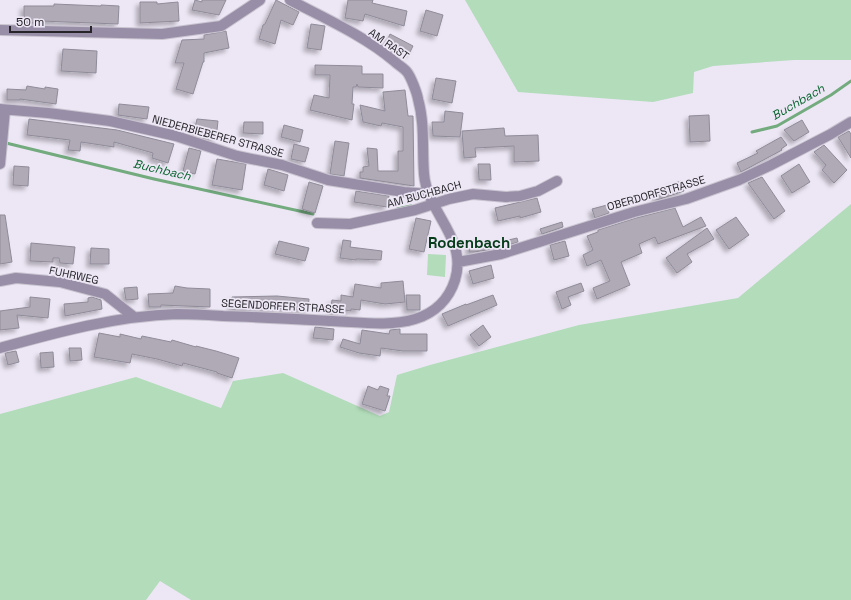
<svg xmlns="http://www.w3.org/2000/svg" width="851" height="600" viewBox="0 0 851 600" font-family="'Space Grotesk',sans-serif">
	<defs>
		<filter id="shadow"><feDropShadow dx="-3.5" dy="3.5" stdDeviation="2" flood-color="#0004"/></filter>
	</defs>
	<rect width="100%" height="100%" fill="#ede7f5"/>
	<path fill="#b2dcba" d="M465 0H851V60H794L713 66 694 72 693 93 653 102 518 92Z
		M851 204V600H191L160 581 146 600H0V414L136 377 221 408 233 381 283 373 380 416 389 412 397 375 430 365 579 325 738 298Z
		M428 254 446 255 445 277 427 275Z"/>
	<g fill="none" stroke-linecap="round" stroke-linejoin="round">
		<path stroke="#73ab7f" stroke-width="3" d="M752 132 777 126 831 95 851 81
			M6 143 154 179 313 214
			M397 209 411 206"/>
	</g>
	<path fill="#b0aab7" stroke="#908b98" filter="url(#shadow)" d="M195 0 202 2V0H226L219 15 192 10Z
		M276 0 299 12 293 25 281 20 275 44 259 39 263 25 265 24Z
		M348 0H373L372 3 407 11 404 26 365 14 363 21 345 18Z
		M140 2H157V4L178 2 179 21 140 23Z
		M54 4 101 6V5L119 6 118 24 41 21V23H24V6H54Z
		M426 10 443 15 437 36 420 31Z
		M311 24 325 26 321 50 307 48Z
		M226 31 229 48 204 53V62H203L193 94 176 89 184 63H175L182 40 204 39V35Z
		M390 34 413 46 409 54 386 43Z
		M63 49 97 51 96 73 61 71Z
		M315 65 362 66V74H383V88L358 87 357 84 356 87H353L352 104H354L352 120 310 110 314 95 329 98 330 75H315Z
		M436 78 456 81 452 103 432 99Z
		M27 86 45 89V87L58 89 56 104 20 99V100H7V89L26 90Z
		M405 90 408 116H413L414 186 360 178V172H363V167L369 166 367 148 377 149 378 171H398V151H403V127L382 123 381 126 363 122 360 105 385 111 383 92Z
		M119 104 149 107 147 119 118 115Z
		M445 111 463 113 460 137 433 136 432 122H444Z
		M709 115 710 141 690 142 689 116Z
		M29 119 117 130 174 144 168 163 152 158 153 153 114 142V147L81 142 80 151 68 150 70 140 27 135Z
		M197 119 218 121 216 139 202 138V134L194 132Z
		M802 120 809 132 794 141 784 130Z
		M244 122H263V134L243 133Z
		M284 125 303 130 300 142 281 137Z
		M504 128 505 136 538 135 539 161 514 162V146L475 148 476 157 464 158 462 131Z
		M849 131 851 134V158L838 137Z
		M781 137 787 145 781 149 782 150 741 172 737 163 758 153 756 151Z
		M335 141 349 143 344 176 330 174Z
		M294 144 309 148 305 162 291 159Z
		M824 145 847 170 834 183 822 170 826 165 814 152Z
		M189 148 201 151 195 174 183 171Z
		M217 159 246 164 242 190 212 185Z
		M478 164H490L491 180H479Z
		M799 164 810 182 792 193 781 176Z
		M14 166 29 167 28 186 13 185Z
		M268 169 288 175 284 191 264 185Z
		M762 177 785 211 774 219 748 183Z
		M681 181 684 191 657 200 654 191Z
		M309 182 323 186 315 213 302 209Z
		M356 191 389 196 387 207 354 202Z
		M537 198 541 212 520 218V216L498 221 495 208Z
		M607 205 609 213 595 218 592 209Z
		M675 208 683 227 701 217 706 226 658 244 655 237 639 244 642 253 621 262 630 285 597 299 593 288 610 281 601 260 587 266 583 255 593 250 587 236 598 232V230L636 218Z
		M0 215H5L12 262 0 264Z
		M736 217 749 235 729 249 716 230Z
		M416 218 431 221 424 252 409 249Z
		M562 222 563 227 542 234 540 229Z
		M707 228 714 239 687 254 692 262 677 273 666 258Z
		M517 238 518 242 499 248 474 252H469L470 240 500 242Z
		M343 240 351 241 350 247 382 251 381 260 356 259V260L340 258Z
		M279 241 309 248 305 261 275 254Z
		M565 241 569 256 554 260 550 245Z
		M31 243 75 247 73 264 60 263 59 258H53V262L30 261Z
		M91 248 109 249V264H90Z
		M491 265 494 278 473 284 469 271Z
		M403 281 405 302 385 304 361 300 360 310 351 309V311L339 309V313L330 312 332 300 341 301V295L353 297 355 284 381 288V283Z
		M581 283 584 291 568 297 571 305 562 309 556 292Z
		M175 286 187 288 210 289V307L161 305V307H149L148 294 173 293Z
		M137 287 138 299 126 300 124 288Z
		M406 295H420V310H407Z
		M493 295 497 305 448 326 442 314 466 304V305Z
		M277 296 309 299 308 310 269 308 270 309 260 310 232 309V297Z
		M30 297 50 299 48 318 17 315 19 328 0 330V311L30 307Z
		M92 297 101 300 102 309 65 316 64 304 88 302V298Z
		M483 325 491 337 479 346 470 335Z
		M315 327 334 329 333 340 313 338Z
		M400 329V334H427V351H403L381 348 380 356 359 353 340 347 343 339 360 344 362 330 389 334 390 330Z
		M99 333 120 337V334L141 339 142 336 171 342 172 340 196 347V346L216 351 239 358 232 378 217 373V372L183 363 182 366 157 359 132 354 130 363 94 357Z
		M69 348H81L82 360 70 361Z
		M16 351 19 362 8 365 5 353Z
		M53 352 54 367 41 368 40 353Z
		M368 386 378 390 380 386 389 389 387 396H390L385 411 362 404Z"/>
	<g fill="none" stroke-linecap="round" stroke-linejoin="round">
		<defs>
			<path id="minor" d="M0 30 162 34 221 26 260 0
				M0 109 48 113 110 121 176 136 237 156 282 165 328 180 404 192 428 194
				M0 164 5 110
				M317 223 350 224 415 210 449 199 473 194 506 197 520 196 538 191 557 181
				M458 262 501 254 634 212 686 199 739 180 771 165 831 134 851 122
				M0 281 16 278 60 282 105 294 134 317
				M0 348C58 332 116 316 177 314 192 314 208 315 223 316 259 317 295 319 332 321 359 322 389 327 415 319 435 313 449 299 455 280 468 238 427 213 424 174 422 149 425 124 418 99 417 93 411 77 407 72 404 68 398 65 394 61 365 36 324 18 290 0"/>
		</defs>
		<use href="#minor" stroke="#c9c4d0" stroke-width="12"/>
		<use href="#minor" stroke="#988ea7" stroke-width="10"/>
	</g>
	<g text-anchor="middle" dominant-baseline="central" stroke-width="3.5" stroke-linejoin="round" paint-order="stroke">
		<g font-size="11" fill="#262429" stroke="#ede7f5">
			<text transform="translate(389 44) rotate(35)">AM RAST</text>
			<text transform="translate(218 136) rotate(15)">NIEDERBIEBERER STRASSE</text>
			<text transform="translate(656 193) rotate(-16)">OBERDORFSTRASSE</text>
			<text transform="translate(424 194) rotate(-15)">AM BUCHBACH</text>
			<text transform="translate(74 275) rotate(12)">FUHRWEG</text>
			<text transform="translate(283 306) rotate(3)">SEGENDORFER STRASSE</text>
		</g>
		<g font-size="12" font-style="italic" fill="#07632d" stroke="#ede7f5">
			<text transform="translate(798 102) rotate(-30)">Buchbach</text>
			<text transform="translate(162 170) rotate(13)">Buchbach</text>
		</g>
		<g font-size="15" font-weight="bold" fill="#063c1a" stroke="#ede7f5">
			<text x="469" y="242">Rodenbach</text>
		</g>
	</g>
	<path d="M10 26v6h81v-6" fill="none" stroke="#262429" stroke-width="2"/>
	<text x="16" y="26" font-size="12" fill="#262429" stroke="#ede7f5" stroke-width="3" paint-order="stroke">50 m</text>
</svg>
